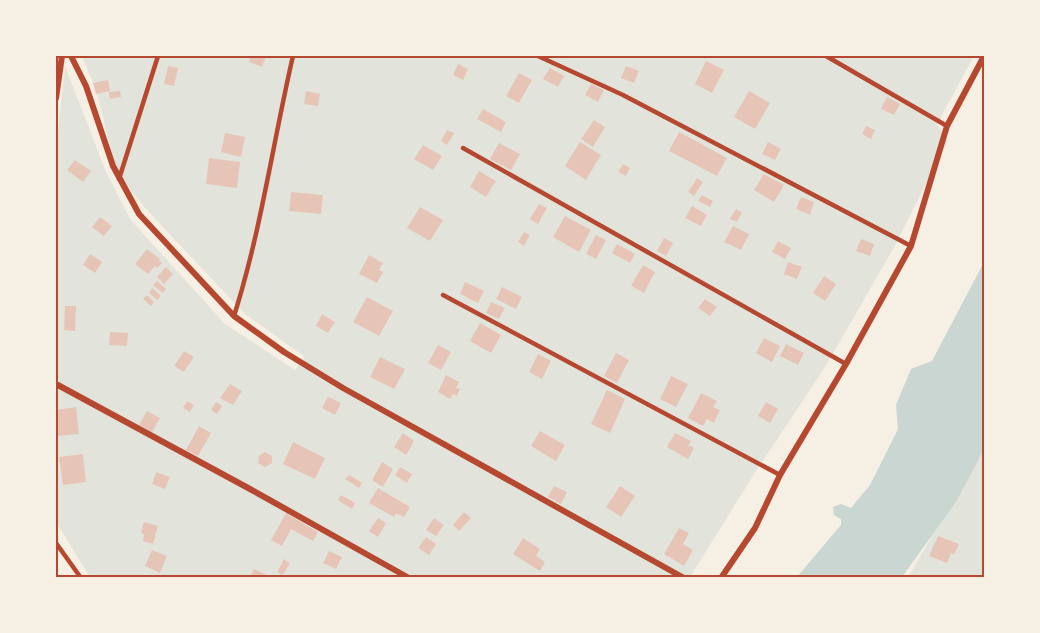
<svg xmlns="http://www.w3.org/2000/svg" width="1040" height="633" viewBox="0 0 1040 633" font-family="'DejaVu Sans',sans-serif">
	<rect width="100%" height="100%" fill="#f6efe4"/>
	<path fill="#e2e4dc" d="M82 56H974L937 124 948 141 893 249 827 364 756 471 690 577H90L56 522V149L65 66 106 172 130 219 225 324 295 370 305 357 245 314 145 208 124 181 115 165 96 90Z
		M984 448V577H908Z"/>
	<path fill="#c9d6d2" d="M984 262V449L956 502 902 577H797L841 525V519L834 515 833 507 841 504 851 508 870 485 898 429 896 405 911 369 932 361Z"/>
	<path fill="#e6c5b7" d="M251 56H266L262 67 249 62Z
		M706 61 724 70 712 93 695 84Z
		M458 64 468 69 463 80 453 75Z
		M168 66 178 68 174 86 164 84Z
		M626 66 639 71 634 83 621 78Z
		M550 68 564 76 558 87 543 79Z
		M519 73 532 80 519 103 506 96Z
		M108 80 110 91 96 94 93 83Z
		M591 84 604 90 598 102 585 95Z
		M120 91 121 97 110 99 109 92Z
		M306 91 320 94 318 106 304 104Z
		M749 91 770 103 755 129 734 117Z
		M887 97 900 104 894 115 881 109Z
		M483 109 506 122 501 132 477 119Z
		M594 120 605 127 593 147 581 139Z
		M866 126 875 130 871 139 862 134Z
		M447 130 454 133 447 145 441 141Z
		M679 132 727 158 717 176 669 151Z
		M225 133 245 137 241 157 221 152Z
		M580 142 601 155 586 180 565 166Z
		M768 142 781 149 775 160 762 154Z
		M499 143 520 154 511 170 490 159Z
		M423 145 442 156 433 170 414 159Z
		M209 158 240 162 237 188 206 184Z
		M75 160 91 171 83 182 67 170Z
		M623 164 630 168 626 176 618 172Z
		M479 171 496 181 486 197 470 187Z
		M764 174 784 185 774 202 754 190Z
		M697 178 703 182 694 196 688 192Z
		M291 192 323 195 321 214 289 211Z
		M702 195 713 201 710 207 698 201Z
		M801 197 814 202 810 215 796 209Z
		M539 204 547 208 538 224 530 219Z
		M692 206 707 215 701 226 685 218Z
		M420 207 443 220 430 241 407 228Z
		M736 209 742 212 737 222 730 219Z
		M565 216 591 230 579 252 553 237Z
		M100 217 112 226 104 236 92 227Z
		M733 226 749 234 741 250 724 242Z
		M524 232 530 235 524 246 518 242Z
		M596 235 606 240 596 259 586 254Z
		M664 238 673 243 666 256 657 251Z
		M861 239 874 244 870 256 856 251Z
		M778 241 791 248 785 259 772 252Z
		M617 244 635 254 630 263 612 253Z
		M147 249 160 259 159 261 162 263 157 268 155 266 148 274 135 264Z
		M90 254 102 262 95 273 83 265Z
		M369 255 383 263 379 270 383 272 377 283 359 274Z
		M788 262 802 267 797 279 784 274Z
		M643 265 655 272 644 293 631 286Z
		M166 267 173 274 164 284 157 277Z
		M824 276 836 284 825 301 813 293Z
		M157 281 166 289 163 293 153 285Z
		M465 282 484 291 478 303 460 294Z
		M502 287 522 297 516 309 496 299Z
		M152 288 161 296 157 300 149 293Z
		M147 295 154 302 151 306 143 299Z
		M367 297 393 311 379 336 353 322Z
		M705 299 717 307 710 316 698 308Z
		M491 302 505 308 499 319 486 313Z
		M65 306H76L75 331 64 330Z
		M322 314 335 322 328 333 316 326Z
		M480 323 501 335 491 353 470 341Z
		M110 332 128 333 127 346 109 345Z
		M764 338 780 346 772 362 756 353Z
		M786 344 804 353 798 365 780 356Z
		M438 345 451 352 441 370 428 363Z
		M184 351 194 357 184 372 174 366Z
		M616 353 629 360 617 383 604 376Z
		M538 354 551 361 542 379 529 372Z
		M380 357 405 369 394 389 370 377Z
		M446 375 459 382 456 388 460 389 457 396 453 394 450 399 438 392Z
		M671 376 688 384 676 407 660 399Z
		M230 384 242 391 233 405 220 398Z
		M607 390 625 399 610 433 591 424Z
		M701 393 717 401 713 407 720 410 714 423 707 419 703 426 688 418Z
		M328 397 341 403 335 415 322 408Z
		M187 401 194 405 190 412 183 408Z
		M216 402 222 406 217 414 211 410Z
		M766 402 778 409 770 423 758 416Z
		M76 407 79 434 56 436V410Z
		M147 411 160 418 152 432 139 425Z
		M199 426 211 433 198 456 186 450Z
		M540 431 565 445 556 461 531 446Z
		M403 433 414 441 406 455 394 447Z
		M675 433 691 441 688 445 694 448 688 459 667 447Z
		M293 442 325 458 315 479 283 464Z
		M265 452 272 456V463L265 467 258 463 259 456Z
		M83 454 86 482 63 485 59 457Z
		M382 462 393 469 383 487 372 480Z
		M400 467 412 474 407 483 395 475Z
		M156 472 170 477 165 489 152 484Z
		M349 475 362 483 359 488 345 479Z
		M554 486 567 492 561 504 548 497Z
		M620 486 635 496 621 517 606 507Z
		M378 488 410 507 404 517 396 513 394 517 369 503Z
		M341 495 355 503 352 509 338 500Z
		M464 512 471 518 459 531 453 525Z
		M286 513 318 532 313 541 291 529 282 546 271 540Z
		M378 518 386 523 378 537 369 531Z
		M434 518 444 525 436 536 426 530Z
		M144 522 158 526 153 544 143 541 144 534 141 533Z
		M679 528 689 533 683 544 693 550 684 566 664 554Z
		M938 536 959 544 954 555 951 553 947 563 929 556Z
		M426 537 436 544 429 555 418 548Z
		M523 538 540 549 536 556 545 562 540 571 513 554Z
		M152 550 167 556 160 573 145 566Z
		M329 551 342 557 336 569 323 563Z
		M284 559 290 563 283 575 277 572Z
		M254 569 267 575 266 578H250Z"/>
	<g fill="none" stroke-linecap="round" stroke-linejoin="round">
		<path stroke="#b5482f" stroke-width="4.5" d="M538 56 623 95 911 246
			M826 56 947 126
			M463 148 846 364
			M119 179 158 56
			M443 295 780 475
			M234 316C261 231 273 142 293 56
			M56 543 81 578"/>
		<path stroke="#b5482f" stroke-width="6" d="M71 56 86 86 113 166 139 214 234 316 284 352 343 388 684 578
			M56 98 62 56
			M56 384 250 489 409 578
			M721 578 755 528 780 475 846 364 911 246 947 126 984 56"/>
	</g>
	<rect width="1040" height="633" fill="none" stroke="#f6efe4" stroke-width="114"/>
	<rect x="57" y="57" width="926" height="519" fill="none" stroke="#b5482f" stroke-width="2"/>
</svg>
